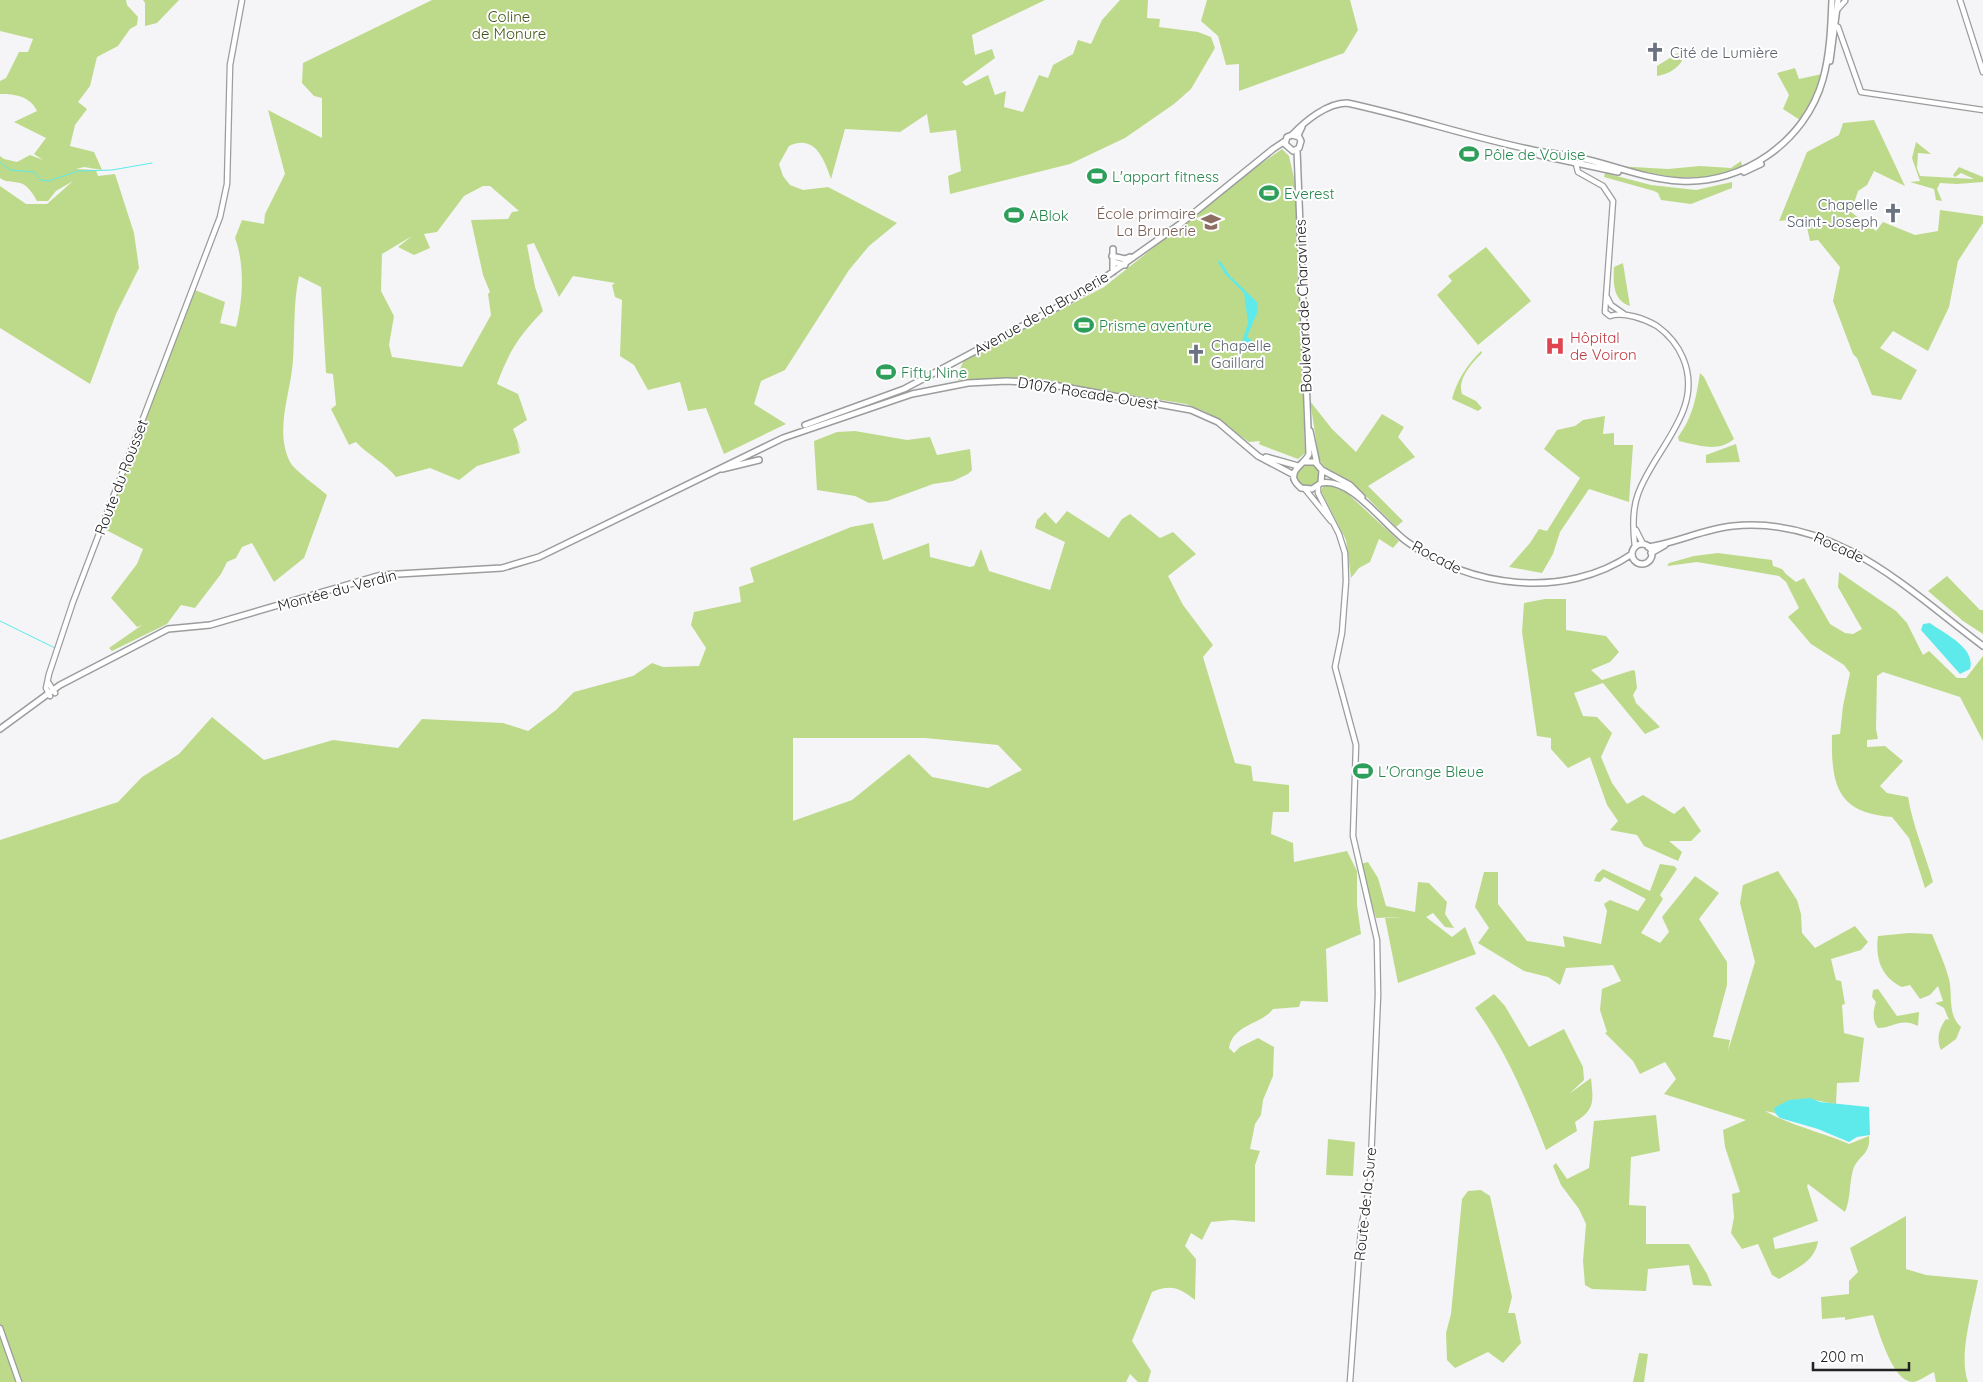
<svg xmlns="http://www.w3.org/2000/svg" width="1983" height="1382" viewBox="0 0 1983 1382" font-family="Quicksand,sans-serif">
	<rect width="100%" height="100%" fill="#f5f5f7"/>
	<path fill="#bdda8a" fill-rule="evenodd" d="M0 0H126L127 5 138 17 137 25 130 29 118 46 97 57 90 86 78 102 87 109 75 125 70 146 94 152 102 170 84 167 76 169 96 170 98 176 115 174 134 233 139 268 116 314 90 384 0 328V186L26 204H47L73 181 56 191 48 201H37C33 194 28 185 20 183 13 181 6 183 0 178V156L4 159 17 162 30 155 43 160 34 154 46 138 14 122 37 111C30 96 15 94 0 94V81L6 78 19 52H28L33 39 0 31Z
		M143 0H179L157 23 145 26V3Z
		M432 0H1045L972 35 975 55 992 49 995 58 962 82 966 86 988 75 995 95 1006 91 1004 107 1023 112 1039 75 1048 78 1053 65 1073 54 1078 40 1091 44 1102 20 1120 0H1148L1147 18 1160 19 1159 27 1198 32 1211 37 1215 48 1191 89 1174 104 1125 138 1070 164 950 194 948 176 961 171 956 130 930 133 927 114 900 132 845 129 831 179C824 159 815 134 789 146L779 164 783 176 790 185 803 190 828 187 897 223 869 246 849 270 785 370 761 381 754 404 786 424 724 454 706 408 688 411 680 382 648 390 634 365 620 356 622 300 615 297 612 285 615 283 573 276 559 297 534 243 527 245 535 287 543 311C519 336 509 351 497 384L518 394 527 420 513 429 522 453 517 442 520 453 477 466 459 480 430 468 396 477C385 463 368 455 356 442L349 445 331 409 336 405 333 374 326 373 321 287 299 276C293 304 295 332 293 360 291 393 274 430 290 462 295 471 318 487 327 495L304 558 274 582 252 543 242 547 236 558 227 562 221 574 195 608 181 605 167 624 112 651 109 648 142 625 137 627 111 598 137 564 143 549 104 529 195 290 225 302 220 323 236 327C243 300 245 265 235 238L242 220 264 224 265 214 285 174 268 110 322 138V98L314 96 302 83 303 63ZM483 186H490L519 211 512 212 508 219 471 220 483 275 490 292 488 294 491 315 462 367 392 357 389 345 394 316 381 291 382 254 412 236 398 247 414 255 430 248 424 234 437 232 464 196Z
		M1207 0H1350L1358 30 1344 53 1239 91V64L1226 65 1218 36 1201 21Z
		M1678 53 1682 61C1675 71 1667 74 1657 76V66Z
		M1795 68 1799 79 1822 74 1812 99 1800 120 1783 109 1789 95 1777 73Z
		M1874 120 1905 186 1874 171 1867 185 1858 191 1851 212 1876 231 1883 222 1915 235 1938 231 1940 210 1983 216V223L1958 261 1949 307 1928 351 1893 331 1880 348 1917 370 1901 400 1872 395 1857 358 1853 354 1833 301 1840 267 1818 240 1810 241 1805 218 1779 221 1807 152 1839 135 1843 123Z
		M1916 142 1931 154 1918 153 1917 168 1920 176 1974 179 1961 173 1955 177 1953 175 1959 167 1983 177V182L1957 184 1940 183 1937 189 1942 201 1936 200 1934 189 1910 182 1920 181 1912 158Z
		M1282 149 1289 156 1296 187 1305 453 1298 459 1261 445 1259 444 1260 441 1249 442 1206 412 1186 404 1039 380H955L964 360 1104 287 1242 177Z
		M1741 161 1742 166 1712 177H1672L1616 166 1668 169 1700 166 1731 168Z
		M1605 173 1651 185 1696 190 1732 182V188L1691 204 1661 200 1658 193 1654 191 1604 177Z
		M1486 247 1531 301 1478 345 1437 295 1452 281 1448 276Z
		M1623 263 1630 306C1613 300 1613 283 1614 267Z
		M1481 351 1482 353C1472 363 1457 379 1462 394L1476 401 1482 408 1478 411 1452 399C1457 380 1467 365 1481 351Z
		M1700 373 1704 377 1734 439C1718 453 1698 445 1679 441L1678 437C1693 417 1696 398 1700 373Z
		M1310 401 1332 429 1356 452 1382 414 1404 427 1398 437 1415 457 1368 486 1403 521 1396 527 1353 483 1327 470 1319 459Z
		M1605 416 1603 434 1614 433V445H1633L1629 502 1589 489 1560 532 1553 554 1542 573 1509 567 1530 543 1539 529 1547 531 1580 478 1544 449 1557 430 1575 426 1583 420Z
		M855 431 907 440 930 437 937 455 970 449 972 470 968 474 953 481 933 484 887 501 869 503 855 496 817 490 814 441 837 432Z
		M1736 444 1740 462 1706 463V455Z
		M1297 476a12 12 0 1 1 24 0a12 12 0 1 1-24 0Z
		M1328 485 1347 493 1399 541 1393 548 1379 539 1370 562 1359 568 1351 578 1346 540 1321 491 1323 487Z
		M1067 511 1109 538 1122 519 1130 514 1160 538 1173 532 1196 554 1168 576 1183 605 1213 645 1203 657 1235 763 1251 766 1253 781 1289 785V812H1273L1271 834 1293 843 1294 862 1347 851 1357 871V905L1361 934 1326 949 1328 1002 1301 1001 1299 1007 1273 1009C1261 1025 1233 1024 1229 1048L1234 1053 1240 1047 1258 1038 1274 1047 1273 1076 1263 1100 1261 1115 1255 1124 1250 1149 1260 1151 1255 1165V1222L1232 1220 1211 1222 1202 1240 1191 1233 1185 1246 1196 1259 1195 1300C1180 1288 1171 1284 1152 1292L1132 1341 1151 1371 1148 1382H1138L1130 1374 1126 1382H0V840L118 802 142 777 179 754 212 717 264 760 333 740 398 748 422 719 503 723 528 731 556 710 574 692 633 676 652 663 663 667 699 666 706 648 691 625 694 612 741 602 739 587 754 582 750 568 851 527 873 523 883 560 929 543 930 557 970 567 974 566 981 549 989 571 1050 590 1065 542 1035 528 1037 520 1045 512 1056 524ZM793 738H925L998 745 1022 770 988 788 932 777 909 754 852 800 793 821Z
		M1718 553 1772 560 1773 566 1782 569 1786 574 1796 582 1804 578 1830 624 1845 633 1853 634 1862 629 1838 587 1839 572 1896 611 1907 623 1923 655 1929 651 1957 678H1966L1983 656V741L1960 697 1883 672 1877 676 1876 729 1878 739 1867 740V747L1885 746 1903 761 1880 786 1887 793 1908 797C1913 827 1925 853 1933 882L1925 888 1909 838 1892 817C1837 813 1831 785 1832 735L1840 734 1843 706 1850 673 1844 665 1811 644 1788 617 1799 608 1786 582 1779 576 1697 562 1667 566 1669 563 1694 556Z
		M1947 576 1980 610H1983V634L1963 621 1928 591Z
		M1545 599H1566V630L1606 636 1619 652 1610 662 1591 670 1602 680 1633 670 1635 671 1637 688 1633 695 1636 703 1660 727 1645 734 1603 683 1574 693 1583 716 1597 717 1612 733 1601 757 1612 783 1627 804 1643 795 1674 814 1684 806 1701 831 1691 841H1669L1682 852 1678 861 1644 846 1637 835 1610 830 1618 821 1607 805 1590 757 1568 768 1551 749V738L1537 736 1522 632 1524 603Z
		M1368 862 1378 878 1386 906 1415 912 1418 882 1429 883 1447 902 1445 914 1454 928 1445 927 1433 913 1426 917 1452 937 1465 927 1476 954 1398 983 1385 918 1403 917 1376 918 1360 864Z
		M1660 864 1674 866 1677 869 1660 895 1663 899 1641 933 1660 943 1669 932 1662 917 1695 876 1719 893 1699 919 1727 962V985L1713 1037 1730 1040 1728 1051 1755 962 1740 903 1743 885 1778 871 1797 900 1801 914 1802 933 1815 948 1855 926 1868 942 1861 950 1831 959 1836 980 1841 981 1845 1004 1842 1005 1844 1033 1864 1038 1859 1082 1837 1083 1836 1104C1810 1100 1800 1094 1775 1108V1113L1765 1111C1792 1126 1821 1132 1849 1144L1869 1136C1871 1155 1858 1155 1853 1170 1849 1184 1851 1198 1845 1212L1808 1184 1807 1186 1818 1221 1773 1238 1775 1249 1818 1241C1815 1262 1795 1269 1779 1279L1772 1275 1758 1244 1742 1249 1731 1233 1734 1217 1732 1194 1740 1192 1725 1147 1723 1130 1746 1120 1664 1094 1676 1079 1665 1062 1640 1074 1633 1061 1605 1033 1607 1032 1600 1010 1602 989 1621 981 1613 965 1566 968 1560 985 1548 977 1524 971 1478 943 1489 928 1475 907 1484 872H1498V904L1527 941 1565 947 1563 936 1601 944 1607 911 1604 904 1610 900 1638 911 1646 899 1604 877 1600 882 1594 881 1597 874 1603 869 1650 891Z
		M1909 933 1932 934C1938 949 1945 964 1949 979 1953 996 1947 1014 1961 1027L1956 1039 1941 1050C1936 1040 1939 1028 1946 1019L1949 1020 1944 1008 1935 1003 1943 1001 1938 986 1930 995 1920 999 1910 985 1902 987C1881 977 1875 958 1878 936Z
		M1878 989 1897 1016 1919 1012 1918 1026C1901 1017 1893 1028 1878 1028 1872 1022 1873 1010 1876 1002L1872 997 1873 990Z
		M1494 994 1505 1006 1529 1047 1564 1029 1583 1067 1584 1080 1569 1094 1591 1078C1593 1100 1596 1109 1575 1122L1577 1131 1546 1150C1527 1100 1506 1051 1475 1008Z
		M1656 1115 1660 1151 1631 1157 1629 1205 1646 1206V1244H1689L1707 1274 1712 1286 1693 1285 1689 1265 1648 1269 1646 1291 1592 1289 1585 1285 1583 1261 1586 1224 1579 1209 1561 1185 1553 1166 1556 1163 1567 1179 1589 1168 1594 1121Z
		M1328 1139 1355 1142 1353 1176 1326 1175Z
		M1481 1190 1490 1196 1512 1297 1508 1313H1515L1521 1343 1503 1363 1488 1352 1455 1368 1447 1360 1446 1333 1451 1314 1462 1199 1468 1191Z
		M1906 1216V1269L1926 1275 1978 1280C1973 1308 1958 1356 1968 1382H1936L1934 1372C1927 1375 1920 1381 1913 1382 1892 1382 1879 1331 1873 1315L1845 1320V1317L1822 1319 1821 1297 1849 1294V1281L1858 1272 1850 1248Z
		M1639 1353 1648 1354 1644 1382H1633Z"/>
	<path fill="#5eeaeb" d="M1217 260 1221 262 1230 276 1257 302 1258 311 1247 337 1265 350 1241 345 1248 323 1244 293 1225 274Z
		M1930 623C1945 634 1976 648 1970 669L1960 674 1921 630 1923 624Z
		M1810 1098 1820 1102 1869 1107 1870 1135 1857 1137 1849 1142 1818 1129 1780 1118 1775 1113 1774 1108 1789 1100Z"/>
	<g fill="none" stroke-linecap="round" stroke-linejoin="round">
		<path stroke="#5eeaeb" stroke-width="1" d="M0 162 10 170 34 172 41 180 48 181 78 171 112 170 152 163
			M0 621 55 648"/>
		<defs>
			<path id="secondary" d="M1960 0 1983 72
				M1837 10 1845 1
				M1832 24 1838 27 1861 92 1983 110
				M1576 164 1578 172 1603 186 1613 201 1605 312 1610 316C1623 311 1645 319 1657 326 1668 334 1678 346 1683 358 1705 410 1654 449 1638 494 1632 510 1633 531 1635 547
				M1607 297 1611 305 1624 314
				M1318 486V493L1339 534 1345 553 1346 581 1342 633 1335 667 1356 745 1353 836 1377 940 1378 995 1370 1184 1361 1229 1350 1382
				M1305 489 1331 521
				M1636 530 1643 544
				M48 682 55 693
				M50 696 46 688 49 674 73 602 220 217 227 184 230 65 242 0
				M0 1328 19 1382"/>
			<path id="primary" d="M1830 61 1838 0
				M1292 135C1305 121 1327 103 1347 103 1408 116 1467 136 1528 149 1544 153 1560 154 1576 157 1611 164 1644 179 1680 181 1743 185 1806 141 1823 79 1830 54 1831 26 1832 0
				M1299 137 1292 135 1287 137 1285 144 1293 151 1299 148 1301 141 1298 135 1302 127
				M1297 150 1309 454C1304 466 1282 472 1301 488L1312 489 1321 483 1322 470 1315 462H1304
				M1539 155 1618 172
				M1744 172 1761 164
				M1179 225 1273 149 1285 141
				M1112 256 1125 259 1130 257
				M1113 262 1125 265
				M1113 272V249
				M805 425 904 389 1056 308 1090 288 1180 224
				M1310 431 1317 464
				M1266 457 1298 466
				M722 469 759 460
				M1322 470 1350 485 1362 497
				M1321 483C1351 477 1383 524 1406 541 1469 588 1565 600 1632 554
				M1632 554a10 10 0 1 1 20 0a10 10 0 1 1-20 0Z
				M1648 547C1677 543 1703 529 1733 526 1836 516 1907 589 1983 646
				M1651 553 1665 545
				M0 729 60 685 168 629 210 625 381 575 502 568 539 557 783 438 912 394 968 383 1007 381 1042 383 1191 410 1218 422 1258 456 1294 475"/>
		</defs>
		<use href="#secondary" stroke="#9b9c9d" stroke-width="7"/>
		<use href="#primary" stroke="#9b9c9d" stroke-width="8"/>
		<use href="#secondary" stroke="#fff" stroke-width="4.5"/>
		<use href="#primary" stroke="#fff" stroke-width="5"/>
	</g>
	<defs>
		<symbol id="church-bare" viewBox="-9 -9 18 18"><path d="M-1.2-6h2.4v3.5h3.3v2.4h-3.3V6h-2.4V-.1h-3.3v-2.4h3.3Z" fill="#6b7280" stroke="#fff" stroke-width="2.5" paint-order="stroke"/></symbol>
		<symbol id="stadium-bare" viewBox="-9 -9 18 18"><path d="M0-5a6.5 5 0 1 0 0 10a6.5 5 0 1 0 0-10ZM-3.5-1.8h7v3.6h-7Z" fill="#2e9e5b" stroke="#fff" stroke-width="2.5" paint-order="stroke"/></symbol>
		<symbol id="school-bare" viewBox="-9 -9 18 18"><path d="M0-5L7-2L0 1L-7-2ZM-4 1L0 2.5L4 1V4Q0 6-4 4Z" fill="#8d6e63" stroke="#fff" stroke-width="2.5" paint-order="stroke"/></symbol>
		<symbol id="hospital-bare" viewBox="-9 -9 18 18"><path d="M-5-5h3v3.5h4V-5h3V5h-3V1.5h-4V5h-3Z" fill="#e0444e" stroke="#fff" stroke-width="2.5" paint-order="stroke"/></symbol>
	</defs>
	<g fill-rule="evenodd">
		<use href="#church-bare" x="1641" y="38" width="28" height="28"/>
		<use href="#stadium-bare" x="1455" y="140" width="28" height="28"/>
		<use href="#stadium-bare" x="1083" y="162" width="28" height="28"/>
		<use href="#stadium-bare" x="1255" y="179" width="28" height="28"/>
		<use href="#church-bare" x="1879" y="199" width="28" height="28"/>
		<use href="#stadium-bare" x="1000" y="201" width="28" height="28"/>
		<use href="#school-bare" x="1197" y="208" width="28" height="28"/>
		<use href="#stadium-bare" x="1070" y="311" width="28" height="28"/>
		<use href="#hospital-bare" x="1541" y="332" width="28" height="28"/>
		<use href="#church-bare" x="1182" y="340" width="28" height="28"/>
		<use href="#stadium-bare" x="872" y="358" width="28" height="28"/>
		<use href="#stadium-bare" x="1349" y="757" width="28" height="28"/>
	</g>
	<g text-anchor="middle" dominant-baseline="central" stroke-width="4" stroke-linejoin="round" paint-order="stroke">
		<g font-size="15" fill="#405314" stroke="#fff">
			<text x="509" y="16">Coline<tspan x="509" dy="17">de Monure</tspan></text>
		</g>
		<g font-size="15" fill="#5b616d" stroke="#fff" text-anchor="start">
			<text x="1670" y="52">Cité de Lumière</text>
			<text x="1878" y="204" text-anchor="end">Chapelle<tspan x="1878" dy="17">Saint-Joseph</tspan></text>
			<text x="1211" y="345">Chapelle<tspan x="1211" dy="17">Gaillard</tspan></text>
		</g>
		<g font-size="15" fill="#27864d" stroke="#fff" text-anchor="start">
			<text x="1484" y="154">Pôle de Vouise</text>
			<text x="1112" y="176">L'appart fitness</text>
			<text x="1284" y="193">Everest</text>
			<text x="1029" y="215">ABlok</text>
			<text x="1099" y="325">Prisme aventure</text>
			<text x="901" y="372">Fifty Nine</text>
			<text x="1378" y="771">L'Orange Bleue</text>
		</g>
		<g font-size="15" fill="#785e54" stroke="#fff" text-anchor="end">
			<text x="1196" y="213">École primaire<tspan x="1196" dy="17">La Brunerie</tspan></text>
		</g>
		<g font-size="15" fill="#222223" stroke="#fff">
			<text transform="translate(1303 306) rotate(-92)">Boulevard de Charavines</text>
			<text transform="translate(1041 313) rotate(-30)">Avenue de la Brunerie</text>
			<text transform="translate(1088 393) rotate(9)">D1076 Rocade Ouest</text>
			<text transform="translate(121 477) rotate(-69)">Route du Rousset</text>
			<text transform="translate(1839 547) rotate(25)">Rocade</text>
			<text transform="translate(1437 557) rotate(28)">Rocade</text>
			<text transform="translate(337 590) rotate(-15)">Montée du Verdin</text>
			<text transform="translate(1365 1204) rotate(-84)">Route de la Sure</text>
		</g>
		<g font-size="15" fill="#be3a42" stroke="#fff" text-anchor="start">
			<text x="1570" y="337">Hôpital<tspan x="1570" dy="17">de Voiron</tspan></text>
		</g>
	</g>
	<path d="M1813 1362v8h96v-8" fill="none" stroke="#222223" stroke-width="2.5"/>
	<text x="1820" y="1362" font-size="15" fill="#222223" stroke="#ffffff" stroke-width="4" paint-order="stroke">200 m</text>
</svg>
